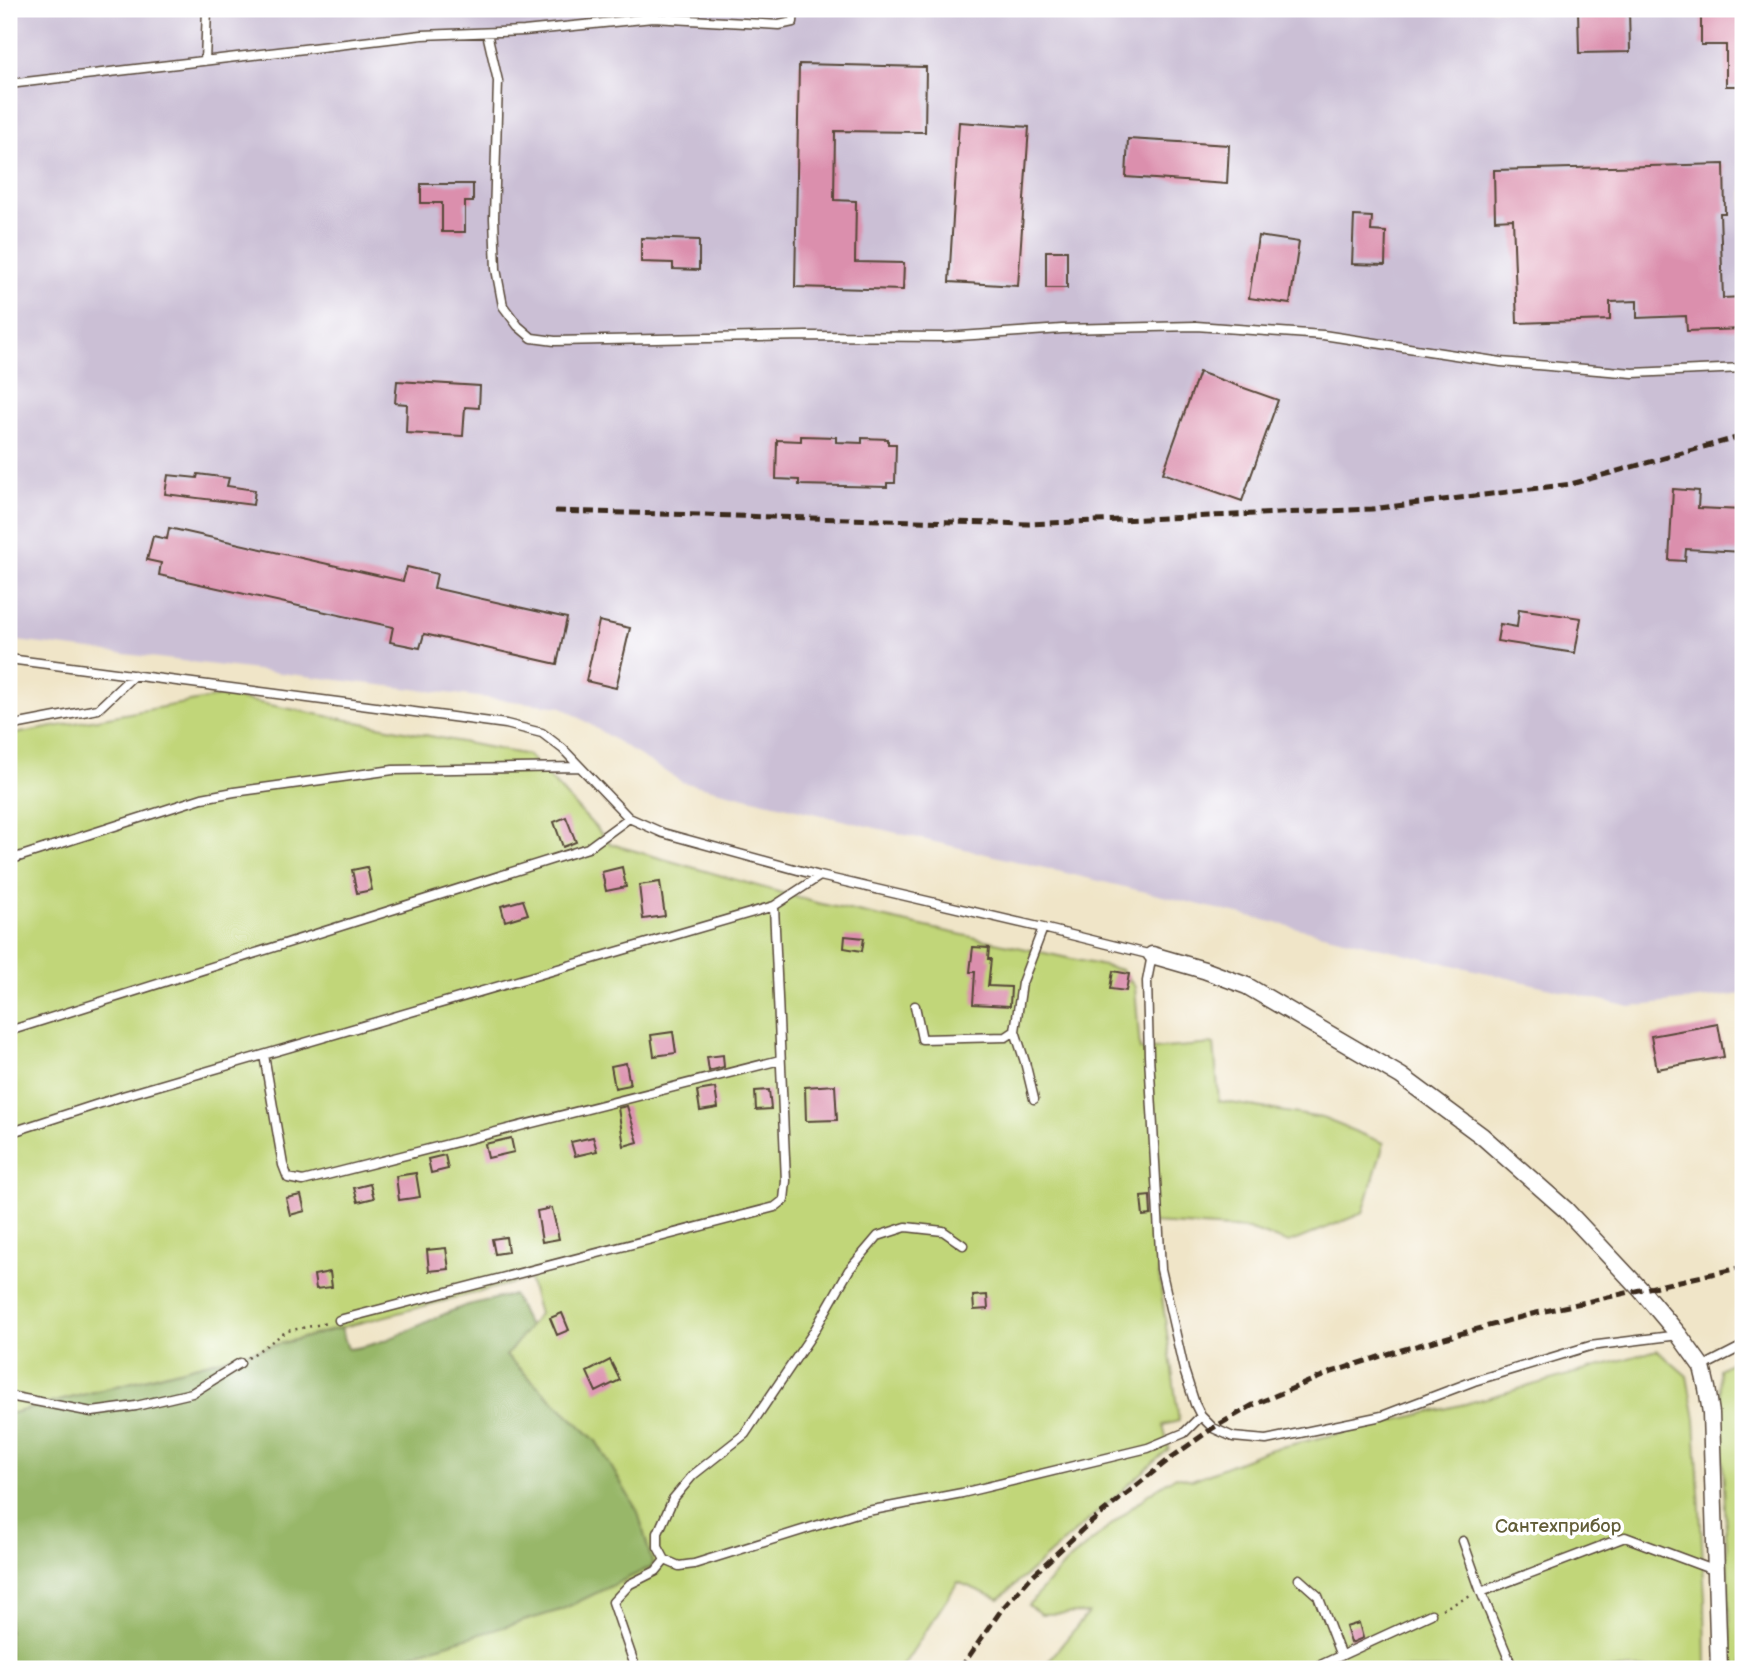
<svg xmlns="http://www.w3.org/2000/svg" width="1752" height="1678" viewBox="0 0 1752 1678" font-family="'Balsamiq Sans',sans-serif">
	<rect width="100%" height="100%" fill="#fff"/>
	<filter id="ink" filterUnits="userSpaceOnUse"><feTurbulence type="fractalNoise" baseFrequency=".0143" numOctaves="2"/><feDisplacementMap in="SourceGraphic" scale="14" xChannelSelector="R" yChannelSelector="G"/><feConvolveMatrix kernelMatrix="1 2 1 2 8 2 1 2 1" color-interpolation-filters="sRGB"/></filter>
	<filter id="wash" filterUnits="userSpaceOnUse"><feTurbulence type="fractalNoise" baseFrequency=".00686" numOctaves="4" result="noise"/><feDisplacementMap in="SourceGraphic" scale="28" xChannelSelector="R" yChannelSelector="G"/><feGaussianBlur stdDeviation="1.57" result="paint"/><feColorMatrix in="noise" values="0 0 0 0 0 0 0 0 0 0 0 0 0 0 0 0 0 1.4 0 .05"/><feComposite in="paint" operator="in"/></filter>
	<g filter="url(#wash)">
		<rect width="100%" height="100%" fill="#f0e5c8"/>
		<path fill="#cbbfd5" d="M9 9H1743V994L1630 1007 682 782 562 707 9 640Z"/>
		<path fill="#c1d679" stroke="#7e804c" stroke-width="2" d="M223 696 528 755 611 844 817 903 1122 970 1135 987 1140 1050 1214 1044 1219 1101 1322 1118 1384 1143 1363 1213 1289 1243 1248 1229 1152 1223 1179 1421 1163 1425 1169 1449 999 1599 958 1582 901 1669H368L376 1665 596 1441 506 1356 539 1314 529 1279 9 1414V735Z
			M1657 1350 1687 1376 1695 1419 1705 1599 1706 1669H1042L1088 1613 1041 1614 1028 1605 1065 1564 1147 1495 1176 1476 1192 1480 1268 1450 1465 1404Z
			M1743 1355V1669H1732L1719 1369Z"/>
		<path fill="#98b769" stroke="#6a7044" stroke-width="2" d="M513 1295 529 1327 506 1356 596 1441 638 1512 653 1566 561 1610 376 1665 368 1669H9V1414L341 1328 348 1349C390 1345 426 1319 465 1306 481 1301 497 1299 513 1295Z"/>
		<g id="blocks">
			<path fill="#db8fad" d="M1578 9H1629L1630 52 1579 53Z
				M1701 9H1743V86H1726V45H1701Z
				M799 64 926 67 925 132 835 131 834 200 856 201 855 262 904 263 903 290 795 287Z
				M959 122 1029 127 1018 286 949 282Z
				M1128 139 1229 145 1227 184 1126 177Z
				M1724 164 1725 213H1720L1723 298 1743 297V329L1687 331 1686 316 1637 318V301L1610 302V320L1517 323 1513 219 1495 220 1494 170Z
				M421 184H473V202H465V232H442V203H421Z
				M1354 216 1372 217 1371 231 1386 232 1385 265 1352 264Z
				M1258 236 1299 242 1290 304 1249 298Z
				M641 238 699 240V270L673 269V263L641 262Z
				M1046 251H1067V288H1046Z
				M1199 372 1278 400 1242 501 1163 473Z
				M397 381 480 386 479 408 465 407 463 436 406 433 407 404 395 403Z
				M801 436 836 437V442L862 443V438L888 439V444H896L895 483H887V487L799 485V480L776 479 777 440 801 441Z
				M198 474 229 478 227 486 255 490 253 505 165 494 168 475 197 478Z
				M1673 489 1699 491 1698 508 1743 510V552L1686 549 1685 561 1669 560Z
				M169 528 403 581 407 567 437 574 434 588 567 618 557 664 424 634 420 648 390 642 393 627 159 575 161 563 147 560 153 536 167 539Z
				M1519 609 1581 618 1575 653 1497 641 1500 624 1517 627Z
				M599 621 630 628 616 688 586 681Z
				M566 817 576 842 563 847 554 822Z
				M367 867 372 890 357 893 352 870Z
				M622 867 626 887 606 891 602 872Z
				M660 882 665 916 643 919 639 885Z
				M523 900 528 914 505 921 501 906Z
				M845 936 864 938 862 951 844 948Z
				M973 947 989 948 988 959H991L988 986 1011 987 1010 1006 973 1004 975 972H970Z
				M1113 971 1129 974 1126 991 1110 989Z
				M1718 1024 1724 1057 1657 1069 1651 1036Z
				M673 1032 676 1053 654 1056 651 1035Z
				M723 1055 724 1067 709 1071 707 1057Z
				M626 1063 630 1085 615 1088 611 1066Z
				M835 1085 837 1120 806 1121 805 1087Z
				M715 1088 718 1108 700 1111 697 1091Z
				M769 1090 771 1109 756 1110 755 1091Z
				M627 1106 638 1142 624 1146 618 1108Z
				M593 1137 597 1151 575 1156 571 1142Z
				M511 1138 514 1152 488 1158 485 1144Z
				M445 1155 448 1169 431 1173 428 1159Z
				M416 1173 420 1197 399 1200 396 1176Z
				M370 1184 374 1198 358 1202 354 1188Z
				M301 1195 305 1211 290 1215 286 1198Z
				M1150 1196 1151 1215 1143 1216 1141 1197Z
				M552 1208 559 1239 542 1242 537 1211Z
				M506 1237 508 1252 495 1254 492 1239Z
				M446 1248 449 1269 429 1271 427 1250Z
				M330 1272 332 1287 316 1289 314 1275Z
				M987 1295 988 1309 974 1310 973 1296Z
				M562 1313 569 1330 557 1335 550 1318Z
				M610 1360 620 1380 596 1392 587 1372Z
				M1359 1623 1363 1638 1351 1643 1346 1627Z"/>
		</g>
	</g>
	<g filter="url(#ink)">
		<use href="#blocks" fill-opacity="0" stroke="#564638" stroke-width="2"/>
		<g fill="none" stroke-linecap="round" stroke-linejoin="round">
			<defs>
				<path id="service" d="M487 33 498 81 494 218 496 269 503 306 518 326 532 338 555 341 806 336 945 337 1062 329 1196 326 1323 335 1501 362 1633 373 1743 368
					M205 61 207 9
					M9 84 422 35 524 31 653 18 779 25 793 22 794 9
					M9 659 506 724 542 733 563 749 629 818 663 833 820 876 1043 928 1152 955 1147 981 1149 1056 1161 1269 1184 1370 1195 1404 1201 1416 1213 1428 1233 1437 1266 1440 1382 1416 1474 1381 1590 1346 1679 1335
					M9 726 98 709 134 675
					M9 860 202 798 234 792 393 770 580 767
					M915 1006 922 1039 1006 1037 1015 1031 1022 983 1043 928
					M9 1031 588 848 629 818
					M1015 1031 1025 1062 1034 1099
					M264 1055 283 1165 288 1178 303 1181 780 1060
					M9 1133 126 1095 774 906
					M963 1245 943 1231 906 1227 878 1236 849 1270 813 1333 745 1434 693 1475 673 1499 658 1533V1547L665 1560 679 1566 694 1564 857 1513 962 1493 1148 1448 1184 1433 1201 1416
					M339 1320 775 1207 784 1200 786 1181 774 906 820 876
					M1702 1367 1743 1346
					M9 1396 92 1412 136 1406 192 1393 240 1363
					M1463 1541 1481 1592 1513 1669
					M1299 1579 1318 1596 1341 1656
					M1481 1592 1625 1537 1716 1571
					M636 1669 613 1602 630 1584 656 1571 665 1560
					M1312 1669 1431 1614"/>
				<path id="minor" d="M1152 955 1204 970 1247 986 1401 1076 1482 1136 1566 1210 1641 1290 1679 1335 1702 1367 1707 1388 1711 1413 1719 1669"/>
			</defs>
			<use href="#service" stroke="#564638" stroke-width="11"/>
			<use href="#minor" stroke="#564638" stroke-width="19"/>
			<path stroke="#564638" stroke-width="2.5" stroke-dasharray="2 5" stroke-linecap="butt" d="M248 1358 287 1331 327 1323
				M1442 1609 1471 1596"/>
			<use href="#service" stroke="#fff" stroke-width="8"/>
			<use href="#minor" stroke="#fff" stroke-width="16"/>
			<path stroke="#3b2a1e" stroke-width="5" stroke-dasharray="10 5" stroke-linecap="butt" d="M555 511 1028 524 1372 509 1571 484 1743 436
				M960 1669 1002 1609 1032 1576 1084 1528 1172 1457 1213 1428 1253 1405 1332 1372 1394 1352 1532 1314 1743 1267"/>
		</g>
	</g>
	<g text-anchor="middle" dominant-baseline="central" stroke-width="7" stroke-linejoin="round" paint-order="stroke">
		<g font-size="19" fill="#635e39" stroke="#fff">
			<text x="1558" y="1526">Сантехприбор</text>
		</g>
	</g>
	<rect width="1752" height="1678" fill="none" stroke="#fff" stroke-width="35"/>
</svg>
